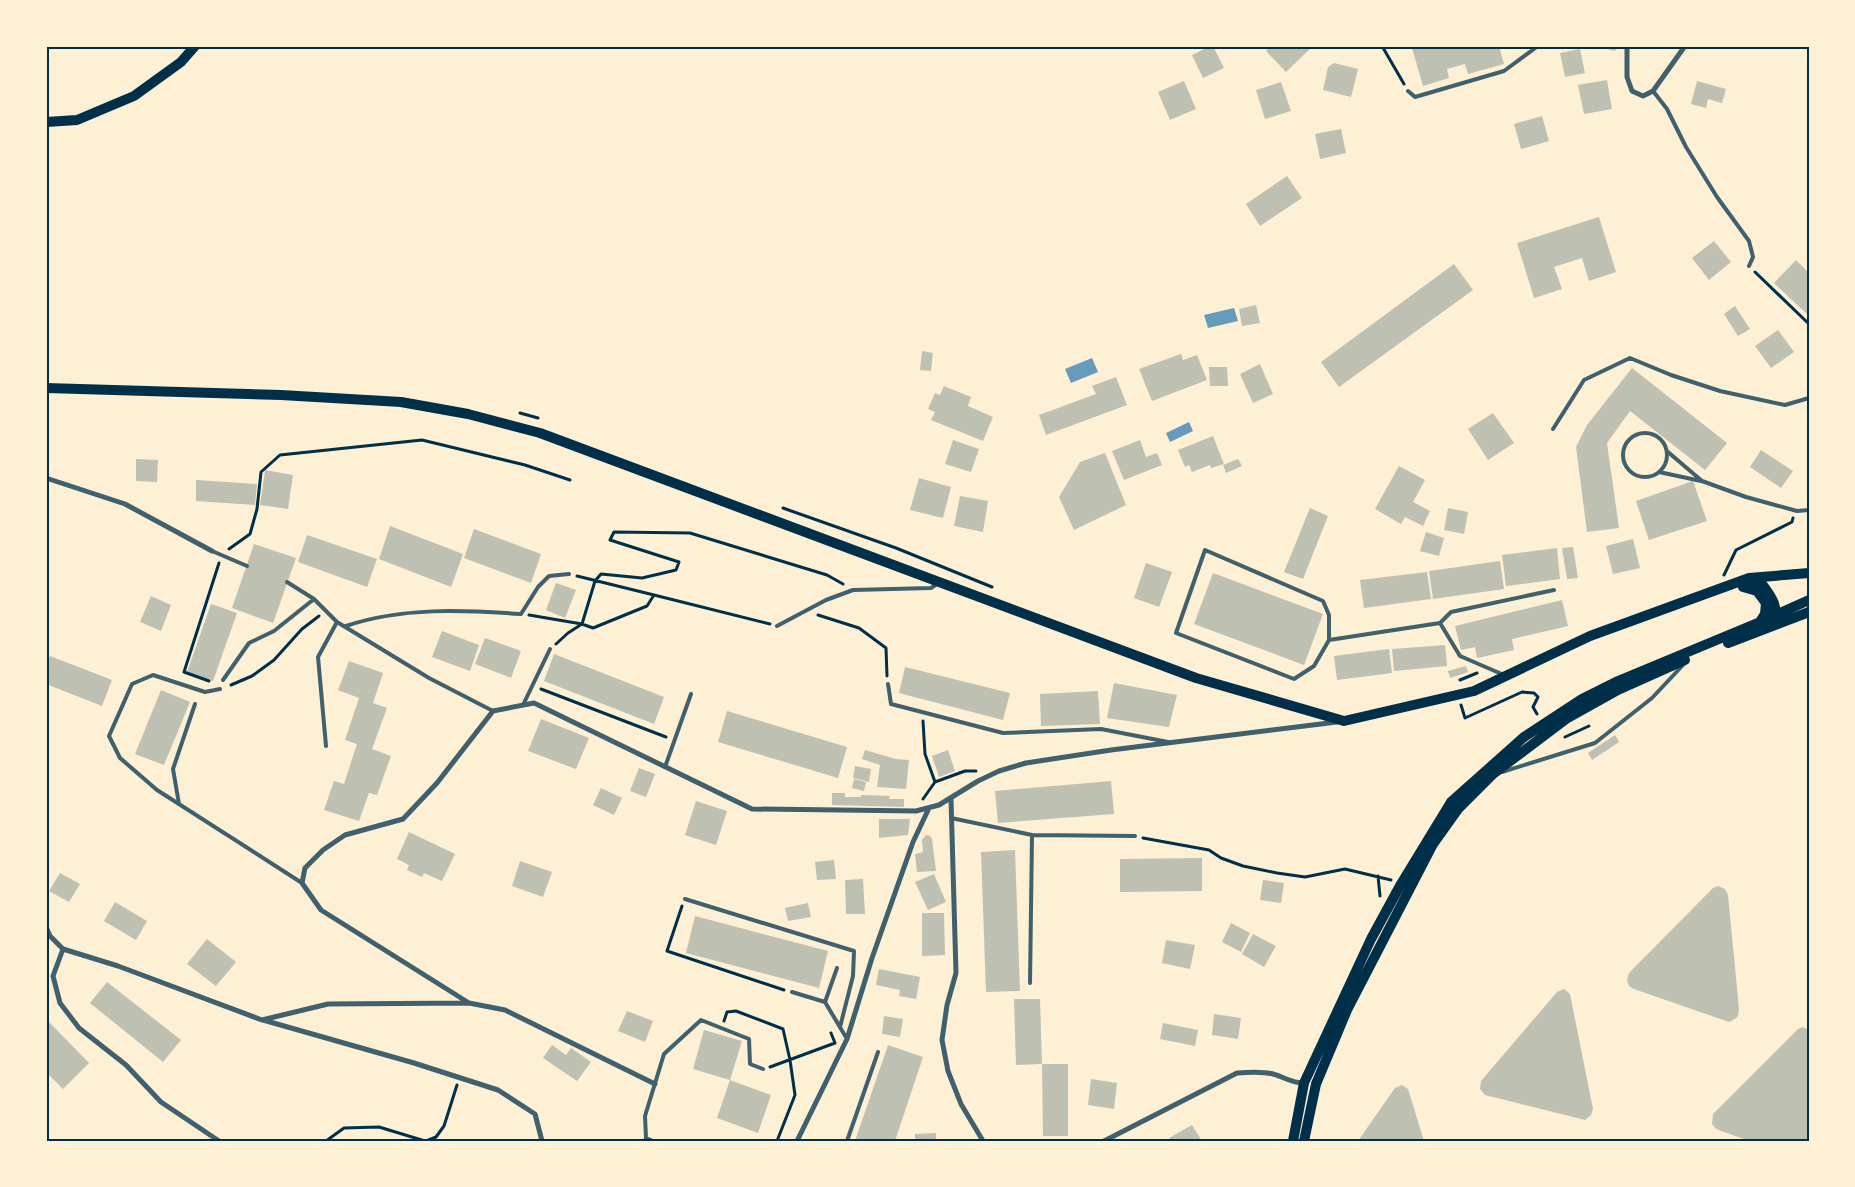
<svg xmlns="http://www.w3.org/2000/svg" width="1855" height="1187" viewBox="0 0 1855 1187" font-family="Barlow,sans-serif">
	<rect width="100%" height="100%" fill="#fdf0d5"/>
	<path fill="#669bbc" d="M1234 308 1238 321 1208 328 1204 315Z
		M1092 358 1098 372 1071 383 1065 369Z
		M1189 422 1193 431 1170 442 1166 433Z"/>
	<path fill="#bec0b2" d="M1210 46H1213L1224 68 1203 78 1192 55Z
		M1271 46H1313L1286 72 1266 51Z
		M1420 46H1499L1504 64 1468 74 1465 64 1447 69 1449 78 1423 86 1412 48Z
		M1596 46H1617L1615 51Z
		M1580 49 1585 73 1565 77 1560 53Z
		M1334 63 1358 69 1351 97 1323 90 1328 67Z
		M1607 80 1612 109 1584 114 1578 85Z
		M1184 81 1196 109 1170 120 1158 92Z
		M1697 81 1726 89 1722 103 1708 99 1706 108 1691 104Z
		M1281 82 1291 111 1265 119 1256 90Z
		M1542 116 1549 141 1521 149 1514 124Z
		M1341 129 1346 153 1320 159 1315 134Z
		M1287 176 1302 198 1260 226 1246 204Z
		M1599 217 1616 272 1589 281 1582 258 1554 267 1562 289 1534 298 1517 243Z
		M1714 241 1731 262 1709 280 1692 258Z
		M1796 260 1809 273V316L1774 283Z
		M1454 264 1473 290 1339 387 1321 362Z
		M1256 305 1260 323 1242 326 1239 309Z
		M1735 306 1750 329 1738 336 1724 314Z
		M1778 330 1794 352 1771 368 1755 346Z
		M922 351 933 353 931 371 920 370Z
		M1181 354 1183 360 1197 355 1207 380 1152 401 1139 369Z
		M1260 364 1273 394 1253 403 1240 374Z
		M1209 367H1227L1228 386H1210Z
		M1632 368 1727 443 1705 470 1630 411 1607 443 1619 528 1587 532 1576 447 1587 425Z
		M1116 377 1127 405 1046 435 1039 415 1096 394 1092 386Z
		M944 386 971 397 968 406 993 417 983 441 931 420 935 412 928 409 935 393 940 395Z
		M1493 413 1514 443 1488 460 1468 429Z
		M1213 436 1224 464 1211 468 1210 465 1192 472 1189 465 1185 467 1178 450Z
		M953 440 979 449 971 472 945 464Z
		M1140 440 1146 457 1157 453 1162 465 1124 480 1112 451Z
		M1761 450 1793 471 1781 488 1750 467Z
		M1105 453 1126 505 1074 530 1059 497 1080 462Z
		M136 459 158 460 157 482 136 481Z
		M1238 459 1242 466 1226 473 1223 465Z
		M1399 466 1425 480 1413 502 1430 511 1423 526 1405 517 1401 524 1375 509Z
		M265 470 293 475 288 509 260 505Z
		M919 478 951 487 943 518 910 510Z
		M196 480 257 484 255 505 196 501Z
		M1693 481 1707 521 1649 540 1636 501Z
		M960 496 988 501 983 532 954 526Z
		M1310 508 1328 516 1303 579 1284 572Z
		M1448 508 1468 512 1464 534 1444 530Z
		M390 526 463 554 451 587 379 559Z
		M474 529 541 554 531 583 464 558Z
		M1426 532 1444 538 1439 556 1420 551Z
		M307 535 377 559 367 587 298 562Z
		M1633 539 1640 568 1613 574 1606 546Z
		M254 544 296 558 273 623 232 608Z
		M1573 547 1578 578 1567 579 1562 548Z
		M1557 548 1560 579 1506 586 1502 555Z
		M1500 561 1504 589 1433 599 1429 571Z
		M1146 563 1172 572 1159 607 1134 598Z
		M1427 572 1431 599 1364 608 1360 580Z
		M1213 573 1323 614 1304 665 1194 624Z
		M556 583 576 590 565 618 546 610Z
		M151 596 171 605 161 631 140 622Z
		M1562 600 1568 626 1512 639 1514 650 1477 658 1475 647 1461 650 1455 626Z
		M211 604 237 613 213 681 187 672Z
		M442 631 479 645 470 671 432 657Z
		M485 638 521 651 511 678 475 664Z
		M1445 645 1447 666 1394 671 1392 649Z
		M1389 649 1392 673 1337 680 1334 656Z
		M554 654 664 697 654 724 544 681Z
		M50 656 112 680 102 706 46 684V667Z
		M349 661 383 673 373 703 387 708 372 749 391 756 377 795 369 793 359 821 324 810 334 781 344 784 357 744 345 740 359 698 338 690Z
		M1466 666 1468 672 1450 678 1448 671Z
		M905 667 1010 693 1003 720 899 693Z
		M1114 683 1177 695 1169 727 1107 718Z
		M161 690 190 702 164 765 135 754Z
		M1098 691 1100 724 1041 726 1040 694Z
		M727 711 847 747 838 778 718 742Z
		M541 719 589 738 576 769 528 751Z
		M1615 735 1619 742 1592 760 1588 753Z
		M865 750 896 759 909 760 906 789 877 787 880 765 862 759Z
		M948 750 955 771 939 777 932 756Z
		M855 766 871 769 869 782 853 778Z
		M639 768 655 774 646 797 630 791Z
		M854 779 866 782 864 791 852 788Z
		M1111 781 1114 814 998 823 995 791Z
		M601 788 622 798 614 815 593 805Z
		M832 793H845V797H861V795L890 796 889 799H904V807L832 805Z
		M696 801 727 811 716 845 685 835Z
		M879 819H910L908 835 879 838Z
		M409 832 455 854 442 881 424 873 422 877 407 870 409 865 397 859Z
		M926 835 930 836 932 839 936 871 917 872 915 854 923 852 922 840Z
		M1015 850 1020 991 986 992 981 852Z
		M1202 858V891L1120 892V859Z
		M834 860 836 879 817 880 815 862Z
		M520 861 552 872 543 897 512 886Z
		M60 873 80 884 69 902 49 891Z
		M934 874 946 902 928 910 915 882Z
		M863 879 865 914H846L845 880Z
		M1263 880 1284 883 1281 903 1260 900Z
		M1718 886 1725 889 1728 895 1739 1009 1738 1016 1735 1019 1729 1022 1634 989 1629 986 1627 980 1629 973 1713 888Z
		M115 902 147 921 136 940 104 921Z
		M808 903 811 917 788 921 785 908Z
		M922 913H944L945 955 922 956Z
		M695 916 828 951 819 988 686 953Z
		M1231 923 1250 933 1241 952 1222 942Z
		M1253 934 1276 946 1264 967 1242 954Z
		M207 939 236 962 216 986 187 964Z
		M1166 940 1195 945 1190 969 1162 963Z
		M879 969 920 977 916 999 899 996 900 990 876 985Z
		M107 982 181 1040 163 1062 90 1003Z
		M1564 989 1570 994 1593 1109 1591 1115 1585 1120 1485 1095 1480 1089 1481 1081 1557 992Z
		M1014 999H1040L1042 1064H1068V1136H1043L1042 1064 1016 1065Z
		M627 1011 653 1021 645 1042 618 1031Z
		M1214 1014 1241 1018 1238 1039 1212 1035Z
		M884 1016 903 1019 900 1037 882 1034Z
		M49 1022 89 1063 63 1089 46 1072V1024Z
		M1163 1023 1198 1030 1195 1046 1160 1039Z
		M1803 1027 1809 1030V1141H1749L1716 1129 1712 1124 1713 1114 1798 1029Z
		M704 1030 742 1041 730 1080 693 1069Z
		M552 1045 566 1055 571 1048 591 1062 577 1081 543 1058Z
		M888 1045 923 1057 895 1141H855Z
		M1091 1079 1117 1083 1114 1109 1088 1105Z
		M730 1080 771 1095 758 1133 717 1118Z
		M1402 1085 1408 1089 1424 1141H1358L1395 1088Z
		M1192 1125 1202 1141H1171L1169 1138Z
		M936 1133V1141H915V1134Z"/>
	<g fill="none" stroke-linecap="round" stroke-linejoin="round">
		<path stroke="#003049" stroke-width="3" d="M1382 46 1404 84
			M1755 272 1809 324
			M520 413 538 418
			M783 508 896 548 992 587
			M229 549 250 534 257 509 261 472 280 455 422 440 525 465 570 480
			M1724 575 1736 550 1792 522 1793 518
			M577 576 654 595
			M529 615 582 624 593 628 647 606 654 595 770 624
			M818 615 859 628 886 648 887 676
			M556 644 568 633 582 624 595 581 601 574 642 578 676 570 679 562 610 540 614 532 690 533 827 575 843 584
			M1460 680 1477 673
			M209 681 184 672 219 563
			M231 685 252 676 274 660 302 629 319 616
			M541 689 666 737
			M1461 705 1465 718 1522 692 1534 693 1538 697 1533 707 1537 714
			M923 721 925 754 935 782
			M1565 737 1589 726
			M923 799 935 782 965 771H976
			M1143 838 1209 850 1221 858 1243 866 1277 873 1305 877 1345 869 1391 880
			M1378 876 1380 896
			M682 906 667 951 784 990
			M724 1021 727 1012 736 1011 783 1029 790 1060 795 1095 777 1141
			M770 1067 835 1043 831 1033
			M326 1141 344 1128 379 1127 425 1141
			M426 1141 436 1137 444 1126 457 1085"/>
		<path stroke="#3f606c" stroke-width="4" d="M1408 91 1415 97 1504 71 1538 46
			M1653 91 1667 109 1686 147 1717 197 1749 241 1753 257 1749 266
			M1553 429 1584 380 1630 358 1671 375 1720 391 1785 405 1809 398
			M1623 455a22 22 0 1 1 44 0a22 22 0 1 1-44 0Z
			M1668 452 1702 481 1746 497 1797 511 1809 510
			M1659 472 1701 481
			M212 551 247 566
			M287 582 314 599 337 622 429 678 493 711
			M1440 623 1451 612 1554 590
			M346 626C402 607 463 610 521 614L538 587 549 576 569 574
			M777 626 826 600 853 590 931 588 938 583
			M1329 640 1314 666 1294 679 1176 633 1205 550 1323 601 1329 615V640L1440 623 1460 656 1504 675
			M223 680 249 643 274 631 314 599
			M888 684 891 704 1003 733 1101 729 1168 742
			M220 689 205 692 153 675 132 684 109 736 120 758 157 790 302 883
			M523 705 550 649
			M326 746 318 657 337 622
			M665 767 691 694
			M1502 772 1595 743 1652 698 1683 665
			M179 804 173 769 195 704
			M951 818 1032 835 1135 836
			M685 899 854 951 853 976 840 1027
			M1030 983 1032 835
			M792 992 825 1002 847 1039
			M825 1002 837 968
			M646 1138 645 1116 664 1054 701 1020 749 1039 750 1064 763 1069
			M645 1141 646 1138 653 1141
			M847 1141 878 1052"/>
		<path stroke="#3f606c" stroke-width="5" d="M1627 46V77L1632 91 1643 96 1653 91 1685 46
			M46 478 125 504 212 551
			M951 799 956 973 947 1005 942 1040 948 1071 961 1104 983 1141
			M46 927 50 936 63 949 53 976 60 1003 79 1028 126 1065 161 1102 219 1141
			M63 949 118 966 262 1020 328 1004 469 1003 505 1010 655 1084
			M469 1003 321 910 302 883 305 868 323 850 345 835 403 819 437 783 493 711 534 703 752 809 916 811 939 805 978 781 999 771 1026 763 1111 750 1337 722
			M263 1020 414 1063 498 1090 535 1114 542 1141
			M797 1141 847 1039 872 958 913 842 929 808
			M1104 1141 1237 1073C1249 1072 1261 1071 1273 1074 1284 1077 1292 1083 1304 1083"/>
		<path stroke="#003049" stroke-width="10" d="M46 122 77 120 134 96 181 62 195 46
			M46 388 281 395 401 402 468 414 540 433 1196 678 1344 721 1474 691 1590 636 1749 578 1809 573
			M1748 582 1762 584C1770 595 1780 607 1773 620
			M1743 587 1757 591 1766 603 1765 614 1760 622
			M1728 643 1809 612
			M1293 1141 1304 1083 1371 939 1401 884 1451 802 1524 737 1582 699 1618 681 1760 622 1809 600
			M1304 1141 1316 1084 1347 1010 1433 844 1458 809 1493 774 1566 719 1618 690 1685 660"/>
	</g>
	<rect width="1855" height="1187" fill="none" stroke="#fdf0d5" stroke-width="95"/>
	<rect x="48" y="48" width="1760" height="1092" fill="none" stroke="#003049" stroke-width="2"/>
</svg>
